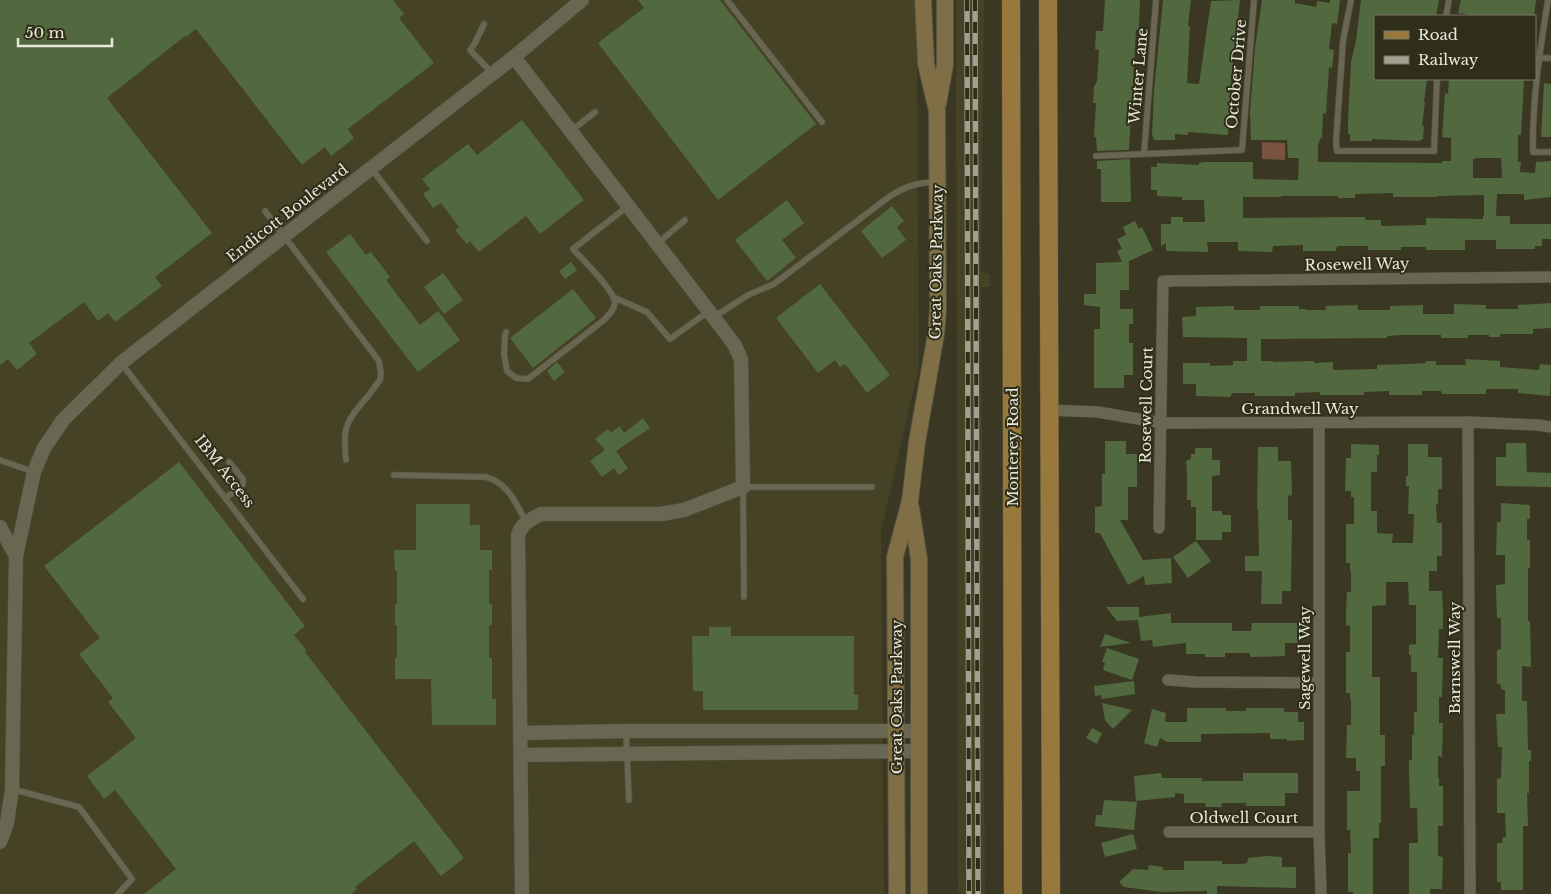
<svg xmlns="http://www.w3.org/2000/svg" width="1551" height="894" viewBox="0 0 1551 894" font-family="'Libre Baskerville',serif">
	<rect width="100%" height="100%" fill="#3a3823"/>
	<path fill="#454226" d="M0 0H914L917 73 919 366 881 532 884 894H0Z
		M956 0H984L981 272 990 274V287H981L985 894H958Z"/>
	<path fill="#795340" d="M1262 142 1285 143V160L1262 159Z"/>
	<path fill="#52693f" fill-rule="evenodd" d="M0 0H393L404 14 399 18 434 63 348 129 354 138 331 156 325 147 302 165 196 29 186 37 185 36 107 98 212 233 155 277 162 286 115 322 108 313 98 321 84 302 81 304 29 343 37 354 17 370 8 359 0 365Z
		M638 0H720L816 124 718 200 598 43 644 8Z
		M1105 0H1140L1139 26 1138 30H1136L1129 150 1097 151 1096 137H1094L1096 103H1093L1094 87 1097 81 1099 50 1095 49 1096 31H1103Z
		M1163 0H1191L1188 26H1190L1187 83 1199 84 1211 1 1240 0 1231 80 1228 135 1188 132V135L1175 134V140H1154L1152 134 1154 91Z
		M1262 0H1295V3L1316 7 1317 1 1330 3V0H1340L1337 24 1332 23 1329 49 1334 50 1332 68 1329 67 1326 114 1323 113 1322 139 1320 138 1319 143H1318V162L1442 163V161H1451V138L1442 137 1445 93 1448 94 1449 79H1524L1521 135H1518V162H1521L1520 172 1535 173 1536 162 1551 161V197L1524 200V194H1497L1496 216H1510V224H1551V239H1542V246H1535V249H1496V240H1465V250H1426V247H1401V250H1368V246H1337L1336 251H1303V245L1273 246 1272 252 1238 251V242H1207L1208 252 1166 251V243L1161 246V224H1171V217H1183V222H1205L1204 200H1182V197L1157 196V190H1151V167H1157V163L1199 165V163L1204 162H1253V179L1298 180 1299 158H1288L1287 140H1251L1250 112 1255 48ZM1479 158H1501L1502 178H1473V159ZM1393 193V197H1437V196L1484 195V216H1483V219L1426 218V225L1381 226V220H1365V217L1243 218V197H1281V196H1338V198H1355V194Z
		M1361 0H1439L1436 16H1375V79H1427L1424 102H1425L1422 126H1424L1423 139 1418 141 1372 139V141H1350V134H1348V121L1351 62 1356 41Z
		M1461 0H1536L1534 16H1479L1458 13Z
		M1544 83 1551 84V137H1541Z
		M522 120 584 200 540 234 526 216 479 252 470 241 467 244 455 230 459 227 441 203 433 208 423 194 430 189 422 179 468 144 477 155Z
		M1130 159 1131 202H1101V169H1097V161Z
		M787 200 804 223 782 240 796 258 767 281 735 240Z
		M892 206 904 221 897 227 906 240 882 258 861 231Z
		M1135 221 1139 229 1142 227 1153 250 1127 262H1129V290H1120V309H1133V324H1129V343H1133V375H1124V388H1094V329H1100V307L1084 305V294H1096V263L1122 262 1117 251 1122 249 1117 239 1126 235 1123 227Z
		M350 234 366 255 371 252 390 277 386 280 420 325 438 311 460 340 418 372 326 252Z
		M571 262 577 270 565 279 559 271Z
		M443 273 463 300 444 314 424 287Z
		M820 284 890 375 867 393 845 364 840 367 835 360 818 373 776 318Z
		M573 289 596 318 533 368 510 338Z
		M1551 303V328L1533 329V334H1500V337H1489V335H1468V338H1441V335H1403L1387 336V338L1261 339V361H1273V362L1314 361V363L1333 362V370L1377 369V365L1409 364 1426 363 1425 361H1436V365H1466L1465 359 1500 361V367L1539 370 1540 364 1551 365 1550 396 1518 393V389H1486V394H1442L1441 391H1422V395H1389V391L1364 392V395H1320V392L1295 393V396H1255V393H1232L1230 397 1196 396V384H1183V363H1210V366L1233 365V361H1247V338L1183 337 1182 317 1196 316V307L1234 306V310H1260V306H1299V309H1306V310H1326L1325 306 1358 305V310H1390V306L1423 305V314H1454V304L1486 305V309H1518V305Z
		M557 362 565 372 554 381 547 371Z
		M643 418 650 428 616 451 628 468 619 475 614 468 602 477 590 461 605 450 595 439 608 429 611 433 620 426 624 433Z
		M1105 441H1126V454H1137V487H1128V520H1120L1143 560 1171 558 1172 583 1145 585 1144 576 1128 585 1100 533H1095V507L1102 506V474H1105Z
		M1506 443H1526L1527 472 1551 473V487L1496 486V457H1506Z
		M1351 444 1379 445V455H1377V472H1371V511H1377V533L1393 534 1392 543H1413L1414 514H1408L1409 486H1406V476H1408V444H1428V457H1442V489H1438V504H1436L1437 523H1442V556H1437V571H1429V591H1442L1443 610V629H1439L1438 658H1443L1442 697H1439V723H1443L1442 757 1438 756V778H1439V786H1443V826H1438V856L1443 857 1442 889H1430V894H1409V843H1418L1417 808H1410L1409 770V760H1412V735H1414V712H1417V672H1411V655H1409V645L1416 644V605H1409L1408 582H1386V605L1372 606V677H1380V735H1385V766H1381V823H1379V838H1373V894H1353V892H1348V853H1351L1350 830H1347V791H1360V771H1356V758H1346L1347 725H1351V699H1350V693H1346V652H1350V626L1346 625V610L1347 592H1351V571H1350V563H1346V524H1354V497H1351V491H1345L1346 458H1351Z
		M1258 447H1278V461H1291L1292 495 1288 496V520H1292L1291 591H1282V604H1261L1262 571H1245V556H1259L1258 509H1257Z
		M1195 448H1212V460H1220V475L1212 476V511H1222V515H1231V532H1222V540H1196V507H1191V500H1187V475L1186 461 1191 459V454H1195Z
		M179 462 305 626 294 635 306 650 305 652 464 858 441 876 414 841 355 887 357 889 351 894H144L176 869 115 790 104 799 87 776 136 738 108 702 113 698 79 654 100 638 44 566Z
		M1501 503 1530 505V519H1527V540H1530V568H1528V621H1530L1531 667 1522 666V701H1527L1528 750H1531V761H1529V793H1527L1528 826H1523V890H1501V882H1497V843H1502L1503 837H1506L1505 813H1497V779L1501 778 1502 747H1498L1496 714H1505V690H1502L1500 684H1497V650L1501 649V618H1497L1496 585 1505 584V555H1496L1497 522H1501Z
		M416 504H470V525H480V550H492V570H489V604H492V625H489V658H492V699H496V725H432L431 679H395V658H397V625H395V604H397V571H395L394 550H416Z
		M1196 541 1211 561 1188 578 1173 557Z
		M1106 607H1139V617L1171 613V623H1232V631H1251L1252 623H1298V643H1285V656L1251 657 1249 653H1225V657H1205V654H1186V643L1153 647 1152 640 1141 641 1138 620 1117 621Z
		M709 627H731V636H854V695H858V710H703V691H693L692 636H709Z
		M1105 634 1131 643 1100 647Z
		M1107 648 1139 659 1132 680 1103 670 1105 663 1102 662Z
		M1134 681 1135 694 1102 699 1101 695 1095 696 1094 686Z
		M1102 703 1132 710 1113 729 1105 720Z
		M1187 708H1226V711H1246V708H1284V712H1298V722H1304V740L1287 741V739H1270V733L1201 734V742H1167L1160 738 1157 747 1144 743 1152 709 1166 713 1165 722H1187Z
		M1092 728 1102 733 1097 744 1086 738Z
		M1161 773 1162 778H1202V781H1243V773H1298V793H1285V806H1246V803H1222L1221 807H1206L1205 803H1184V794L1175 793V797L1136 801 1134 776Z
		M1104 800 1137 802 1134 830 1095 826 1096 815H1102Z
		M1133 834 1137 849 1105 857 1101 843Z
		M1267 856 1282 857V867H1296V888L1217 886V894H1207V891L1161 892 1124 887 1119 882 1133 869 1148 870 1149 865 1163 867V870H1184V861H1222V864H1242L1247 863 1248 858Z"/>
	<g fill="none" stroke-linecap="round" stroke-linejoin="round">
		<defs>
			<path id="service" d="M727 0 822 122
				M1351 0 1343 41 1336 142 1337 151H1434L1437 79
				M1548 0C1540 50 1532 101 1533 152H1551
				M1446 16 1449 0
				M484 24 475 43 470 50 492 73
				M1539 58H1551
				M571 131 595 112
				M1144 154 1156 0
				M1096 156 1242 150 1254 0
				M371 168 427 241
				M265 211 379 361 381 373 380 380C376 385 372 391 368 396 347 421 342 425 346 460
				M658 243 685 220
				M613 297 647 312 670 339 709 311
				M714 317 748 295 774 284 890 196C907 186 915 183 935 182
				M506 332 505 334 504 354 507 371 516 378 528 379 604 320C609 315 614 310 615 303 615 291 582 259 573 249L628 206
				M121 363 303 599
				M0 460 34 472
				M394 475 486 477C508 483 516 503 526 522
				M225 498 240 488 243 483V479L229 462
				M744 597 743 487H872
				M626 731 629 800
				M12 789 79 807 132 879 118 894"/>
			<path id="minor" d="M1049 410 1098 412 1162 423 1468 422 1538 425 1551 427
				M1468 422 1470 894
				M1319 423V832L1321 894
				M1159 528 1163 281 1551 277
				M1168 680 1196 682 1319 683
				M1169 832H1319"/>
			<path id="tertiary" d="M514 57 734 344 741 359 743 487 684 510 661 514H541C530 520 522 523 518 535L522 894
				M0 527 16 556
				M520 733 626 731H920
				M521 755 919 751
				M0 842 7 823 12 789 16 556 34 472 44 448 63 420 121 363 514 57 582 0"/>
			<path id="secondary" d="M938 104 945 65V0
				M911 508 919 559V894
				M897 894 895 557 910 501 917 442 936 334 938 309 937 111 926 64 923 0"/>
			<path id="primary" d="M1011 0 1013 894
				M1048 0 1051 894"/>
		</defs>
		<use href="#service" stroke="#555341" stroke-width="7"/>
		<use href="#minor" stroke="#555341" stroke-width="12"/>
		<use href="#tertiary" stroke="#555341" stroke-width="15"/>
		<use href="#secondary" stroke="#555341" stroke-width="18"/>
		<use href="#primary" stroke="#555341" stroke-width="19"/>
		<use href="#service" stroke="#696751" stroke-width="5.5"/>
		<use href="#minor" stroke="#696751" stroke-width="11"/>
		<use href="#tertiary" stroke="#696751" stroke-width="14"/>
		<use href="#secondary" stroke="#806f46" stroke-width="16"/>
		<use href="#primary" stroke="#98783c" stroke-width="18"/>
		<defs>
			<path id="rail" d="M967 0 969 894
				M975 0 978 894"/>
		</defs>
		<use href="#rail" stroke="#a2a091" stroke-width="5.5"/>
		<use href="#rail" stroke="#2f2e19" stroke-width="4" stroke-dasharray="11" stroke-linecap="butt"/>
	</g>
	<g text-anchor="middle" dominant-baseline="central" stroke-width="4" stroke-linejoin="round" paint-order="stroke">
		<g font-size="15" fill="#e8e7db" stroke="#2f2e19">
			<text transform="translate(1236 74) rotate(-85)">October Drive</text>
			<text transform="translate(1138 76) rotate(-85)">Winter Lane</text>
			<text transform="translate(287 213) rotate(-38)">Endicott Boulevard</text>
			<text transform="translate(936 262) rotate(-89)">Great Oaks Parkway</text>
			<text transform="translate(1357 264) rotate(-1)">Rosewell Way</text>
			<text transform="translate(1146 405) rotate(-89)">Rosewell Court</text>
			<text x="1300" y="408">Grandwell Way</text>
			<text transform="translate(1012 447) rotate(-90)">Monterey Road</text>
			<text transform="translate(225 471) rotate(52)">IBM Access</text>
			<text transform="translate(1304 658) rotate(-90)">Sagewell Way</text>
			<text transform="translate(1454 658) rotate(-90)">Barnswell Way</text>
			<text transform="translate(896 697) rotate(-90)">Great Oaks Parkway</text>
			<text x="1244" y="817">Oldwell Court</text>
		</g>
	</g>
	<rect x="1374" y="15" width="162" height="65" fill="#2f2e19" stroke="#797867"/>
	<rect x="1384" y="31" width="25" height="8" fill="#98783c" stroke="#797867"/>
	<text x="1418" y="40" font-size="15" fill="#e8e7db">Road</text>
	<rect x="1384" y="56" width="25" height="8" fill="#a2a091" stroke="#797867"/>
	<text x="1418" y="65" font-size="15" fill="#e8e7db">Railway</text>
	<path d="M18 38v8h94v-8" fill="none" stroke="#e8e7db" stroke-width="2.5"/>
	<text x="25" y="38" font-size="15" fill="#e8e7db" stroke="#2f2e19" stroke-width="4" paint-order="stroke">50 m</text>
</svg>
